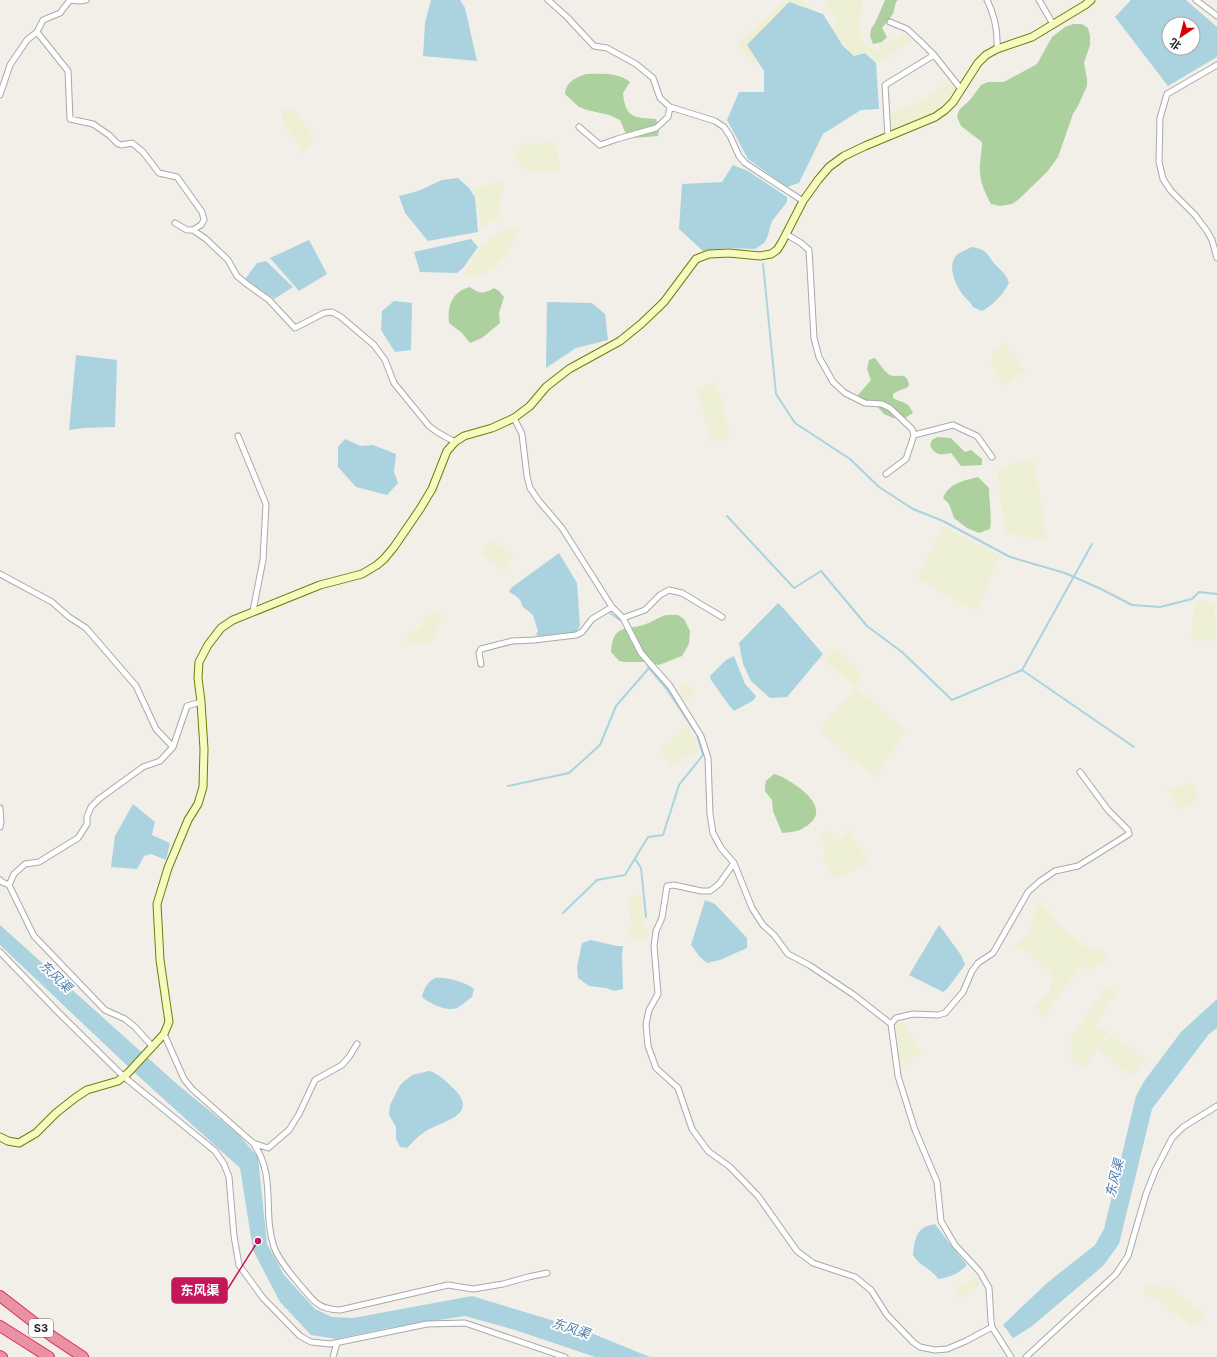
<svg xmlns="http://www.w3.org/2000/svg" width="1217" height="1357" viewBox="0 0 1217 1357" font-family="Inter,'Noto Sans SC',sans-serif">
	<rect width="100%" height="100%" fill="#f2efe9"/>
	<path fill="#eef0d5" d="M785 0H801L814 8 756 64 736 45Z
		M827 0H862L861 23 858 30 864 43 874 50H881L879 45 899 38 903 32 913 40 879 63 867 52 854 55 848 50 833 30V24L836 19 824 3Z
		M945 83 953 84 957 92 943 108 929 116 890 133 889 114 921 101Z
		M294 108 315 139 303 153 283 122 281 111Z
		M556 140 560 169 553 174 525 170 514 159 518 148 525 143 542 144Z
		M504 179 499 216 482 229 474 189Z
		M519 227 509 251 502 260 482 276 462 278 482 244 508 228Z
		M1005 343 1025 370 1003 388 991 363 994 351Z
		M716 383 729 432 728 441H711L696 388Z
		M1032 457 1040 496 1047 542 1005 532 997 470Z
		M943 526 1000 556 976 612 918 578Z
		M492 540 513 557 503 571 480 554Z
		M1195 600 1214 603 1216 641 1191 640Z
		M434 609 438 611 442 618 432 641 405 645 409 633 419 628Z
		M837 648 863 676 855 687 906 730 875 778 818 730 855 687 824 659Z
		M686 681 696 695 684 702 679 687Z
		M687 726 697 743V753L686 757 671 766 659 750Z
		M1189 783 1195 786 1199 800 1180 810 1167 790Z
		M827 830 838 841 849 830 869 863 833 879 823 858 827 847 817 837Z
		M641 895 644 927 650 937 643 940 628 938 631 927 628 897Z
		M1039 901 1063 928 1086 948 1101 950 1110 959 1089 971 1080 966 1044 1017 1034 1007 1049 992 1052 974 1029 953 1015 947 1028 933Z
		M1108 985 1117 992 1096 1025 1107 1033 1084 1069 1068 1057 1074 1049 1069 1039Z
		M903 1021 922 1054 901 1067 895 1025Z
		M1109 1034 1145 1058 1132 1076 1098 1050Z
		M977 1277 980 1285 960 1297 955 1287Z
		M1144 1283 1171 1288 1205 1314 1197 1325 1192 1327 1163 1303 1144 1294Z"/>
	<path fill="#add19e" d="M885 0H898L896 2 893 14 882 28 887 37 882 42 873 44 870 36 871 29 875 23Z
		M1073 24H1082L1088 28 1090 36V45L1084 63 1087 79V86L1078 106 1073 114 1058 157 1047 172 1019 199 1012 204 1000 206 991 204C986 195 981 184 980 174 979 163 982 152 982 142L961 126 957 117 959 110 970 100 981 85 988 82H1004L1037 64 1052 37 1065 27Z
		M586 74C602 74 617 72 630 82L623 93C625 118 635 118 656 119L659 129 658 136 633 138 625 132 620 120 609 115 587 110 579 107 565 94C566 81 576 78 586 74Z
		M470 287C479 294 484 294 494 288L499 291 504 297 499 313 500 323 482 338 470 343 462 333 449 323C447 307 452 291 470 287Z
		M874 358C880 362 881 368 887 373 896 381 907 368 909 386 904 390 898 390 893 394V398C904 404 907 400 913 413L905 418H893L884 414 874 403 859 399 858 395 871 380 867 369 869 360Z
		M937 437 951 438 965 452 971 450 982 459V465L961 466 951 453C941 455 935 456 930 445L932 440Z
		M978 477 989 488C989 500 992 519 990 529L979 533 967 528 954 518 949 504 943 498C949 483 963 481 978 477Z
		M666 615H678L684 619 690 631 689 644 682 656 659 665 646 662H625L619 661 611 652C613 623 626 631 646 624 653 622 658 617 666 615Z
		M774 774C783 776 791 782 798 787 816 800 827 817 800 830 795 832 788 832 782 833L773 811 772 800 765 791V786L766 781Z"/>
	<path fill="#aad3df" fill-rule="evenodd" d="M431 0H460L465 8 477 61 423 56 425 23Z
		M1131 0H1186L1217 27V57L1168 86 1115 17ZM1169 24H1193V48H1169Z
		M789 2 823 14 843 46 854 56 865 53 876 63 879 109 861 110 823 134 799 183 787 187 748 159 727 120 739 92H764V71L747 45Z
		M733 165 748 171 787 197V202L772 221 767 238 764 243 755 249 727 248 703 251 679 229 682 184 722 182Z
		M458 178 469 188 475 197 478 232 428 241 405 213 399 196 418 191 442 180Z
		M471 239 478 247 463 268 457 273 420 272 414 252Z
		M309 240 327 274 299 291 270 258Z
		M972 247C975 248 979 248 982 250 987 252 990 258 993 262 999 270 1006 272 1009 283 1003 295 993 305 982 311L973 307C971 302 967 300 963 295 955 285 946 264 958 254 962 251 968 249 972 247Z
		M266 261 293 287 274 299 245 279 257 263Z
		M394 301 412 303 411 350 395 352 381 330 382 311Z
		M547 302 592 303 605 314 608 340 576 348 546 368Z
		M76 355 117 360 115 427 84 428 69 430Z
		M345 439 361 446 373 445 396 454 394 472 398 483 387 495 356 487 338 467V447Z
		M559 553 577 583 580 626 576 632 539 637 536 634 538 631 537 628 533 615 523 607 520 600 516 596 509 592 511 588Z
		M778 603 785 610 823 654 787 697 770 698 751 681 743 664 739 643Z
		M734 656 745 684 756 696 754 700 734 711 728 704 711 680 710 676 726 660Z
		M133 804 155 822 152 835 170 843 166 860 151 854 144 856 137 869 111 867 115 836Z
		M705 900 715 904 747 938V948L720 960 707 963 700 957 691 945Z
		M0 925 177 1084 239 1135 258 1157 267 1244 284 1275 315 1309 332 1317 353 1318 472 1296 581 1329 650 1357H595L515 1330 465 1316 388 1328 336 1339 311 1335 280 1302 253 1250 240 1168 136 1074 0 945Z
		M939 925 961 955 965 965 947 989 943 992 909 975Z
		M591 940 617 946H623L622 956 623 989 614 991 606 988 589 986 578 978 577 967 582 943Z
		M435 978C446 977 466 982 474 989L472 997C467 1000 462 1006 457 1008 447 1012 430 1004 422 997 423 990 428 981 435 978Z
		M1217 999V1028L1209 1034 1152 1109 1119 1244 1103 1266 1031 1327 1013 1338 1003 1325 1047 1283 1095 1245 1104 1229 1136 1096 1145 1080 1181 1032Z
		M429 1071C438 1073 447 1082 454 1089 480 1115 442 1121 426 1131 419 1135 413 1142 407 1148L400 1147 396 1139V1127L389 1115 390 1105 399 1087 402 1083 412 1075Z
		M935 1224 950 1244 967 1265C958 1274 951 1277 938 1279 931 1268 919 1266 913 1255 915 1238 916 1227 935 1224Z"/>
	<g fill="none" stroke-linecap="round" stroke-linejoin="round">
		<path stroke="#aad3df" stroke-width="2" d="M763 264 776 394 795 423 850 459 879 487 913 509 943 521 1010 557 1065 573 1101 589 1132 605 1160 607 1192 599 1199 592 1217 594
			M727 516 794 588 821 571 867 626 902 652 952 700 1022 670 1092 544
			M610 613 623 622
			M1022 670 1134 747
			M508 786 569 773 600 745 616 706 649 668
			M635 859 641 868 646 917
			M563 913 597 880 625 875 648 837 663 835 679 785 703 755 697 735 666 688 649 668 646 662"/>
		<defs>
			<path id="street" d="M548 0 567 17 594 46 607 48 636 64 653 78 660 98 670 107 715 121 724 127 730 136 739 156 745 163 803 201
				M987 0C995 16 998 31 997 49
				M1039 0 1053 24
				M1196 0 1217 16
				M890 22 907 29 921 42 934 55
				M37 32 68 71 70 119 93 124 109 135 117 143 121 145 132 143 143 152 159 173 177 177 202 212 204 220 201 225 193 230
				M1217 65 1167 94 1160 118 1159 162 1163 179 1171 191 1195 215 1207 231 1212 240 1217 258
				M0 95 10 65 27 40 37 32 43 20 60 13 70 0 80 1 86 0
				M579 127 600 145 617 139 656 128 668 117 670 107
				M888 137 885 85 934 55 961 89
				M175 223 187 230H193L206 239 228 260 237 276 248 285 269 300 295 328 324 313 332 312 341 317 374 345 385 360 394 383 429 426 437 432 455 442
				M786 234 801 243 809 250 814 338 819 357 833 382 845 393 865 403 882 404 890 408 912 429 914 435 906 459 886 474
				M514 418 522 434 527 476 530 488 539 501 562 528 612 607 623 618 641 653 670 686 701 736 708 758 710 814 713 833 721 848 734 863 752 908 763 925 774 935 788 954 809 965 854 995 891 1024 898 1076 915 1130 937 1182 941 1221 955 1245 980 1272 989 1288 991 1321 992 1327 1011 1357
				M914 435 953 425 977 436 992 457
				M238 436 266 504 263 560 253 611
				M0 574 52 602 69 617 86 628 136 686 156 729 173 747
				M623 618 645 610 660 595 669 590 682 593 722 617
				M481 664 479 653 481 649 512 641 534 640 576 635 582 632 592 619 612 607
				M0 808 1 823 0 827
				M734 863 719 884 710 891H701L674 885 667 886 662 918 656 931 654 946 658 994 649 1010 646 1024 648 1046 656 1068 678 1088 692 1129 708 1151 730 1167 758 1196 797 1251 813 1263 855 1277 871 1290 887 1315 913 1342 920 1347 935 1350 947 1349 966 1341 992 1327
				M0 880 2 882 9 885 34 936 105 1010 125 1019 135 1027 152 1046
				M9 885 14 874 25 864 39 862 60 849 78 838 87 824V817L91 807 99 799 143 767 160 761 173 747 187 706 201 702
				M0 952 59 1013 123 1076 215 1151 224 1164 229 1177 234 1236 239 1265 263 1298 300 1336 311 1342 330 1344 427 1324 465 1323 565 1357
				M891 1024 896 1018 913 1014 938 1015 945 1013 963 992 972 971 978 963 993 953 1028 892 1039 882 1055 871 1078 866 1129 834 1128 830 1108 810 1080 772
				M164 1034 184 1079 192 1089 253 1143 268 1148 289 1130 299 1114 315 1080 342 1065 349 1057 357 1044
				M253 1143C277 1176 262 1212 274 1247 279 1261 291 1274 300 1285 314 1301 317 1309 340 1310L448 1285 473 1289 503 1284 528 1277 547 1273
				M333 1357 337 1343
				M1026 1357 1116 1274 1128 1256 1146 1194 1155 1171 1172 1138 1183 1127 1217 1106"/>
			<path id="secondary" d="M0 1137 8 1141 19 1143 36 1133 56 1113 75 1098 87 1090 118 1081 128 1073 164 1034 169 1022 160 960 157 904 168 868 188 820 198 804 203 787 204 749 201 702 198 678 199 662 208 645 221 628 233 620 320 585 362 574 377 565 384 559 394 547 420 509 432 489 447 451 455 442 464 436 492 428 514 418 530 406 546 387 569 369 620 341 641 324 664 302 696 259 709 254 729 253 760 256 771 254 777 250 782 242 803 201 818 180 829 167 844 156 865 146 935 117 945 110 953 102 978 63 986 55 997 49 1032 37 1085 5 1091 0"/>
			<path id="highway" d="M0 1296 53 1337 83 1357
				M0 1326 49 1357
				M0 1356 2 1357"/>
		</defs>
		<use href="#street" stroke="#a9a9a9" stroke-width="7"/>
		<use href="#secondary" stroke="#707d05" stroke-width="9"/>
		<use href="#highway" stroke="#dc2a67" stroke-width="12"/>
		<use href="#street" stroke="#fff" stroke-width="5"/>
		<use href="#secondary" stroke="#f7fabf" stroke-width="7"/>
		<use href="#highway" stroke="#e892a2" stroke-width="10"/>
	</g>
	<g text-anchor="middle" dominant-baseline="central" stroke-width="3.5" stroke-linejoin="round" paint-order="stroke">
		<rect fill="#fff" stroke="#646464" stroke-width="1" x="29" y="1319" width="24" height="18" rx="3"/>
		<g font-size="11" font-weight="bold" fill="#222">
			<text x="41" y="1328">S3</text>
		</g>
		<g font-size="13" font-style="italic" fill="#4a7aab" stroke="#fff">
			<text transform="translate(56 976) rotate(44)">东风渠</text>
			<text transform="translate(1114 1178) rotate(-76)">东风渠</text>
			<text transform="translate(571 1328) rotate(18)">东风渠</text>
		</g>
	</g>
	<path fill="none" stroke="#c2185b" stroke-width="1.5" d="M258 1241L227 1290"/>
	<circle fill="#c2185b" stroke="#fff" stroke-width="1.5" cx="258" cy="1241" r="4"/>
	<rect fill="#c2185b" stroke="#c2185b" stroke-width="1.5" x="172" y="1278" width="55" height="25" rx="4"/>
	<g font-size="13" text-anchor="middle" font-weight="bold" fill="#fff">
		<text x="200" y="1295">东风渠</text>
	</g>
	<g transform="translate(1181 36) rotate(215)"><circle r="19" fill="#ffffff" stroke="#a7a7a7"/>
	<path d="M0-3L7 15L0 10L-7 15Z" fill="#d40000"/>
	<text y="-6" font-size="11" font-weight="bold" text-anchor="middle" fill="#222222">北</text>
	</g>
</svg>
